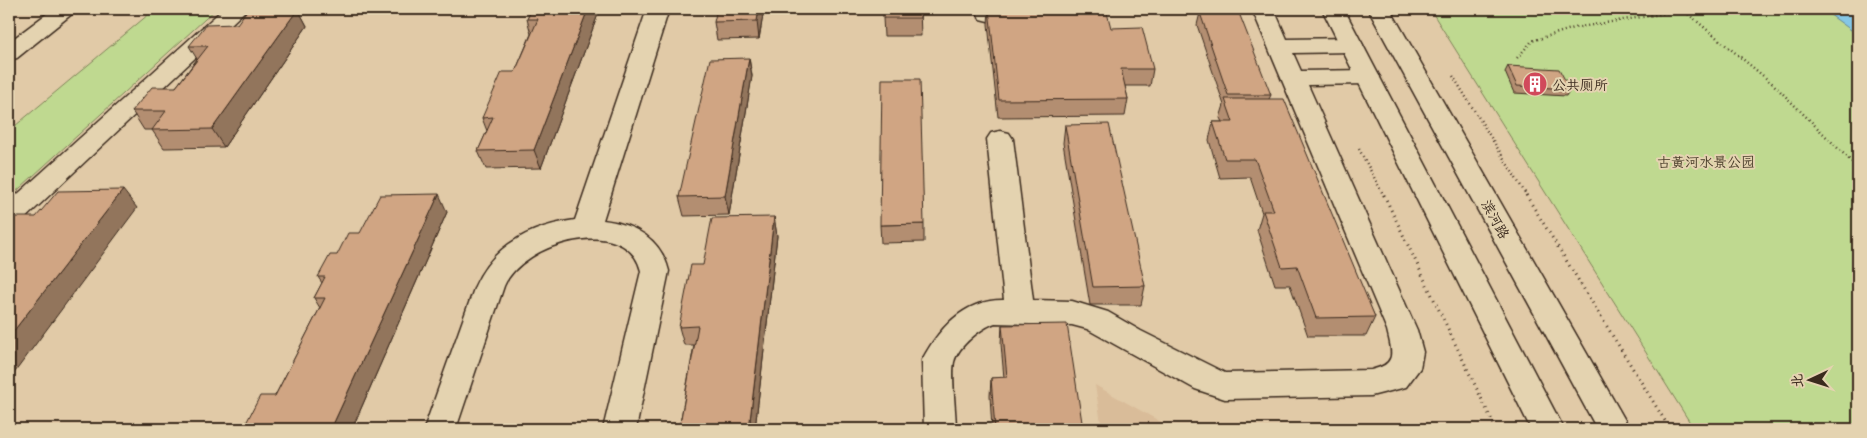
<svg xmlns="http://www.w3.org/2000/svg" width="1867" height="438" viewBox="0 0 1867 438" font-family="'Playpen Sans','LXGW WenKai TC',sans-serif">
	<rect width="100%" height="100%" fill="#e1caa7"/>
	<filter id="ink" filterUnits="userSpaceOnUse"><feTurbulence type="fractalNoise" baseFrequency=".02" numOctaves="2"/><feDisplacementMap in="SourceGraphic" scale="10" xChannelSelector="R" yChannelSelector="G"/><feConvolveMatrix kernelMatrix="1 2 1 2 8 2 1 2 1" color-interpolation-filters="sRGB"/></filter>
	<g filter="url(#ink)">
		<path fill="#d9bc99" d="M1095 385 1170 427 1176 429H1102Z"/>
		<path fill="#bfd990" stroke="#7d8257" d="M155 9H216L9 198V131Z
			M1430 9H1858V429H1694Z"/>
		<path fill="#85c7e6" stroke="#678896" d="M1822 9H1858V35Z"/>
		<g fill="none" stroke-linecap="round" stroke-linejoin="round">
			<defs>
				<path id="minor" d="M223 9H247L19 224 9 227V202Z
					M647 9H669L603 220C635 224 661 239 669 271L636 429H603L641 271C627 213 523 242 504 286L456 429H424L475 286C494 244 532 226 575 220Z
					M976 9H998L999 14 996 19 988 21 980 19Z
					M1252 9H1274L1287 39 1352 38 1360 40 1363 45 1360 50 1352 52 1293 53 1301 71 1368 70 1376 72 1380 77 1376 82 1368 84 1308 85 1417 330 1423 352 1420 368 1406 387 1371 396 1225 399 1195 389 1087 329 1072 325 995 323C981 328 958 346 954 362 951 375 956 413 956 429H924L922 360C939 328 965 299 1004 300L987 139 991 133 1000 131 1009 133 1013 139 1033 300 1072 301 1108 312 1141 331 1225 373 1371 370C1398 364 1392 352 1387 330Z"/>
				<path id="major" d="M53 9H78L17 58 9 60V42Z
					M1322 9H1344L1564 429H1531Z
					M1368 9H1390L1630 429H1597Z"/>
			</defs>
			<use href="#minor" stroke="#3b2a1e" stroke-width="3"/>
			<use href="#major" stroke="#3b2a1e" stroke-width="3"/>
			<path stroke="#3b2a1e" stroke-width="2.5" stroke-dasharray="1 3" stroke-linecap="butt" d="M1682 9 1773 84 1858 168
				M1517 58 1532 41 1574 28 1685 10
				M1453 76 1527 196
				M1359 149 1384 196"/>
			<path stroke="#3b2a1e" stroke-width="3" stroke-dasharray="1 4.5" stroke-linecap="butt" d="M1384 195 1496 429
				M1526 195 1670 429"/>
			<use href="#minor" fill="#e4d3b0" fill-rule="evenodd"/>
			<use href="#major" fill="#e4d3b0" fill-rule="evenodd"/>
		</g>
		<path fill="#b38e71" stroke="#3b2a1e" d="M298 9 307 26 224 147 164 148 152 130H144L132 111 176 87 197 59 189 46 237 24Z
			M532 9H600L541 168 486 169 478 151 487 131 482 118 515 72 531 34 527 19Z
			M764 9 759 39 717 40 714 22Z
			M920 9 921 36H884L883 18Z
			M989 9 1111 28 1153 69 1150 86H1125L1128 99 1125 116 998 117 988 24Z
			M1200 13 1271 95 1269 99 1375 317 1366 336H1308L1290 285H1275L1257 230 1262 213 1250 177 1220 178 1209 140 1213 122H1222L1220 118 1224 105 1197 25Z
			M749 58 752 76 729 215 684 216 679 197Z
			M1508 66 1570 89 1566 96 1514 93 1505 72Z
			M1065 125 1145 286 1141 305H1090L1063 143Z
			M447 212 352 429H231L244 427 275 396 320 308 314 298 322 283 318 277 337 255 360 233Z
			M774 217 777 236 755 429H679L694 345H684L679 327 703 265Z
			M924 224V242L881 243 880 225Z
			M1002 325 1083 429H992L990 396 991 378H1004L1001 344Z"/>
		<path fill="#92745c" stroke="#3b2a1e" d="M298 9 307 26 224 147 212 129Z
			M588 9H600L541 168 534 150Z
			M759 9H764L759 39 757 21Z
			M749 58 752 76 729 215 725 196Z
			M123 190 137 208 9 380V337Z
			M439 194 447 212 352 429H331Z
			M774 217 777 236 755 429H749Z"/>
		<path fill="#d0a583" stroke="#3b2a1e" d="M248 9H298L212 129 152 130 166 111H132L152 87H176L208 46H189L206 25 237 24Z
			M532 9H588L534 150 478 151 493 117 482 118 502 72H515L538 19H527Z
			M717 9H759L757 21 714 22Z
			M883 9H920V18H883Z
			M989 9H1106L1111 28 1142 27 1153 69H1121L1128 99 999 100Z
			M1200 13H1239L1271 95H1228Z
			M749 58 725 196 679 197 710 59Z
			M1508 66 1559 69 1570 89 1517 86Z
			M882 79H920L924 224 880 225Z
			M1225 99H1284L1375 317 1316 318 1297 266 1282 267 1263 211H1274L1255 159H1225L1213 122H1233Z
			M1109 124 1145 286 1093 287 1065 125Z
			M123 190 9 337V217H36L58 191Z
			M439 194 331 429H231L232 427H244L260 396H275L325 298H314L325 277H318L330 255H337L348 233H360L380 195Z
			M774 217 749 429H679L698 326 679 327 691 265H703L712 218Z
			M1067 324 1083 429H995L991 378 1007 377 1002 325Z
			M1373 427 1374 429H1296Z"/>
	</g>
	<defs>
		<symbol id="building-disc" viewBox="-11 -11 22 22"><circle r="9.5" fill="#d1495b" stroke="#e4d3b0"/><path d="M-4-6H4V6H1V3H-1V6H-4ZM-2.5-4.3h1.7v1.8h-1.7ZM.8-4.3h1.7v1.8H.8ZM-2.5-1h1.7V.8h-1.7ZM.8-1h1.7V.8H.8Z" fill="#fff"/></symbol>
	</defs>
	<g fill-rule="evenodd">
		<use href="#building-disc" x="1521" y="70" width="28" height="28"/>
	</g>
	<g text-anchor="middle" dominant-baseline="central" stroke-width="4" stroke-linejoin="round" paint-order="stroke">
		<g font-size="14" fill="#3b2a1e" stroke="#e4d3b0" text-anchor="start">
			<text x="1552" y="84">公共厕所</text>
		</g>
		<g font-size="14" fill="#483c29" stroke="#e4d3b0">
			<text x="1706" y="161">古黄河水景公园</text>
		</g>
		<g font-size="14" fill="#3b2a1e" stroke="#e4d3b0">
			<text transform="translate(1496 219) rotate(61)">滨河路</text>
		</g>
	</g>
	<rect width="1867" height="438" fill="none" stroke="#e4d3b0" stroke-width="30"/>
	<rect x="15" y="15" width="1837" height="408" fill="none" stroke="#3b2a1e" stroke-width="2" filter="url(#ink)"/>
	<g transform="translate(1810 380) rotate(266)" stroke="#e4d3b0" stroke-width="4" paint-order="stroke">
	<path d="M0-4L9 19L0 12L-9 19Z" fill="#3b2a1e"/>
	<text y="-8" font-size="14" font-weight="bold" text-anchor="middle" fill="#3b2a1e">北</text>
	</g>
</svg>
